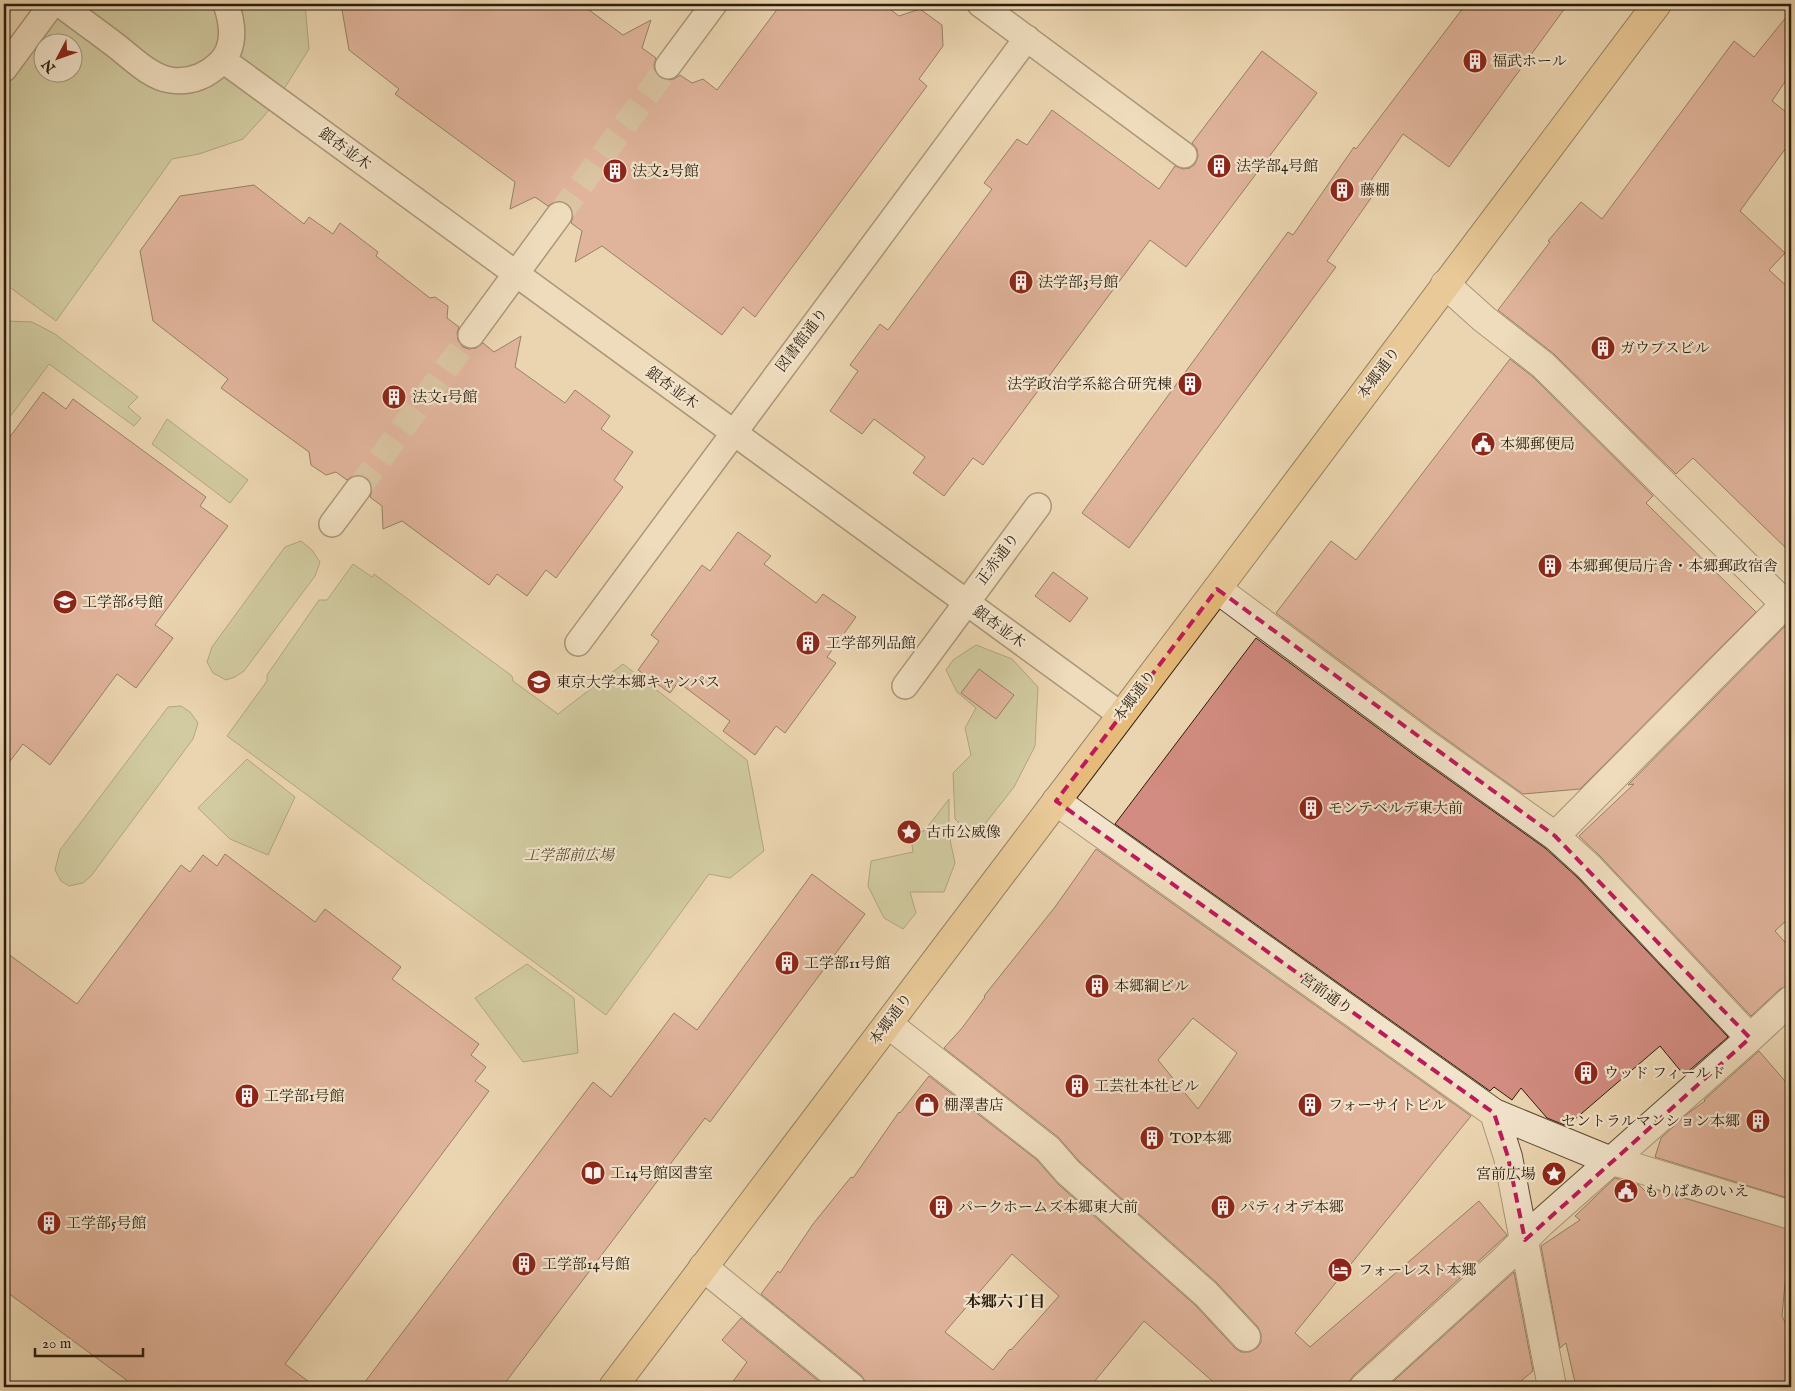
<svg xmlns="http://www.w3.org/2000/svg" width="1795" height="1391" viewBox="0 0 1795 1391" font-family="'IM FELL English','Noto Serif JP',serif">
	<rect width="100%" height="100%" fill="#ebd5b0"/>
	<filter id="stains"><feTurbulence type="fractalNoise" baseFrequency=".004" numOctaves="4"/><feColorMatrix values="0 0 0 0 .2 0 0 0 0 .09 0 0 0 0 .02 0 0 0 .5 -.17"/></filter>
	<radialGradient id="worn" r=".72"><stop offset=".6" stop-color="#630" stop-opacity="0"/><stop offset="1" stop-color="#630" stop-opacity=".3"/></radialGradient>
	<path fill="#b3be8e" stroke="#6f6e4d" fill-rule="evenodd" d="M52 4H305L309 49 277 100 264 116 243 139 199 154 172 159 56 321 4 283V69ZM42 42H72V72H42Z
		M4 321 32 322 55 334 138 397 128 407 141 418 134 426 49 364 4 425Z
		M167 419 248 480 230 503 152 444Z
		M301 541 312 550 320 562 315 576 244 671 235 677 226 680 213 673 207 662 212 647 285 547Z
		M353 564 372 577 374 574 512 676 513 681 558 714 623 664 747 760 764 851 730 878 709 874 606 1015 227 736 267 681V675L319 600H327Z
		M976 645 1012 659 1038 687 1035 746 1014 787 974 838 955 819 953 773 971 755 965 728 976 708 957 692 946 670 953 660Z
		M181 706 190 712 198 723 193 739 91 876 83 883 69 886 61 881 55 870 60 850 168 707Z
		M247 759 295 797 268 855 230 839 198 808Z
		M949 799V835L955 863 944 892H910L916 913 903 929 884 918 868 886 871 861 913 852 911 838 925 830Z
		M527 964 574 998 578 1053 523 1062 475 998Z"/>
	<path fill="#d28c81" stroke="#2b1d0c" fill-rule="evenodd" d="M341 4H581L623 35 651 20 642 48 656 58 654 65 655 71 659 77 667 80 674 79 680 75 692 83 703 79 717 90 781 4H883L899 16 920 9 942 25 943 46 919 79 927 86 755 317 743 307 722 335 602 246 575 262 582 231 571 223 573 217 572 210 567 203 561 201 554 202 548 206 535 197 510 209 515 182 395 94 399 89 349 50Z
		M1466 4H1568L1449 167 1403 134 1363 192 1371 198 1327 261 1336 267 1129 548 1082 513 1288 232 1293 235 1354 147 1356 149Z
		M1791 11V73L1772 101 1791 116V141L1740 211 1785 253 1769 270 1791 290V553L1693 458 1676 474 1554 354 1498 310 1550 242 1548 241 1581 202 1602 219 1734 41 1754 57Z
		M1262 51 1317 93 1186 267 1150 240 983 465 973 458 944 496 913 473 925 457 874 419 862 434 830 411 858 371 850 365 880 324 888 330 992 189 984 183 1017 139 1027 145 1052 110 1159 189 1175 166 1183 169 1190 168 1195 164 1198 156 1197 149 1192 143Z
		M254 185 304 224 309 217 333 234 340 223 378 252 376 256 430 298 435 297 448 306 447 318 459 327 457 333 458 340 463 347 469 349 476 348 483 343 494 352 521 336 515 367 565 403 575 390 610 416 601 429 633 452 614 480 623 487 556 578 546 570 527 596 497 574 489 585 402 521 383 529 382 506 370 497 372 490 371 484 367 478 359 475 353 476 347 480 336 472 326 475 311 465 309 452 221 388 228 379 153 321 140 251 180 196Z
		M1510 359 1533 377 1653 496 1646 503 1756 612 1580 789 1523 794 1435 731 1276 613 1331 541 1356 560Z
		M43 392 66 409 73 399 206 497 200 506 228 526 155 625 173 638 136 688 117 674 50 765 23 744 4 769V445Z
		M738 532 771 556 764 564 816 603 823 594 856 617 827 657 836 663 785 733 776 726 755 755 723 731 730 721 678 682 670 693 638 670 659 641 651 635 702 565 710 571Z
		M1053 572 1088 598 1070 622 1035 596Z
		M1790 621 1791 916 1775 931 1791 949V985L1780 989 1751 1016 1600 856 1579 836 1634 784 1628 785Z
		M1256 638 1417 757 1545 848 1578 878 1728 1037 1684 1075 1660 1046 1567 1126 1547 1118 1521 1088 1512 1100 1494 1087 1490 1091 1115 824Z
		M979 669 1014 695 996 719 961 693Z
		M1096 849 1471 1116 1295 1333 1310 1347 1479 1201 1507 1235 1354 1375 1349 1382V1387H1219L1144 1321 1090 1387H866L865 1381 861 1375 761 1294 778 1271 780 1273 813 1224 851 1177 853 1178 899 1112 900 1113 929 1076 1037 1160 1058 1184 1195 1305 1235 1348 1241 1352H1249L1257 1348 1261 1342V1334L1258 1327 1216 1282 1079 1161 1058 1137 944 1048 962 1028 985 997 984 996 1055 907ZM1193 1018 1237 1053 1198 1109 1158 1060ZM1012 1254 1059 1296 1011 1350 1010 1349 993 1370 945 1332Z
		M225 854 315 922 325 909 401 967 392 979 479 1044 471 1055 486 1067 475 1081 489 1091 285 1364 316 1387H136L4 1290V951L77 1004 181 865 190 872 203 855 217 866Z
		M812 874 865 914 710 1122 705 1118 502 1387H361L593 1082 611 1097 674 1013 697 1030Z
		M1759 1051 1791 1088V1199L1655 1157 1661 1138 1687 1114 1705 1101 1704 1100Z
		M1615 1178 1639 1185 1645 1191 1647 1187 1791 1230V1240L1785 1283 1782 1316 1791 1335V1387H1576L1566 1343 1560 1348 1541 1246 1580 1220 1575 1216Z
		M1514 1272 1533 1371 1514 1387H1387Z
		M741 1318 826 1387H729L747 1362 722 1340Z"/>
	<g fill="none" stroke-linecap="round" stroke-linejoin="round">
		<path stroke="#c5b08f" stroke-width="25" stroke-dasharray="25 12" stroke-linecap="butt" d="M559 215 668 66
			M358 489 471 335"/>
		<defs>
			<path id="pedestrian" d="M60 4C78 18 97 31 115 45 131 57 150 77 170 80 189 83 205 77 219 64 236 48 233 24 226 4
				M980 4 1184 155
				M223 60 1121 715
				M668 66 714 4
				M4 69 52 4
				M471 335 559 215
				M332 524 358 489
				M578 643 1027 38
				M905 686 1038 506"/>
			<path id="minor" d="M1445 284 1484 319 1543 365 1785 604 1791 606
				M1217 589 1426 744 1555 836 1589 867 1750 1038
				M1056 801 1494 1113 1611 1161 1624 1164 1791 1215
				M1555 836 1785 604
				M888 1024 1048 1149 1068 1172 1206 1294 1246 1337
				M1494 1113 1508 1157 1552 1387
				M703 1267 851 1387
				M1364 1387 1504 1260 1541 1223 1750 1038 1791 1000"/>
			<path id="trunk" d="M613 1387 1217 589 1657 4"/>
		</defs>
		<use href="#pedestrian" stroke="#5b4b35" stroke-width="28"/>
		<use href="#minor" stroke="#5b4b35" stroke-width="30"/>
		<use href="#trunk" stroke="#2b1d0c" stroke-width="30"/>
		<use href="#pedestrian" stroke="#f2e4cc" stroke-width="25"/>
		<use href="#minor" stroke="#f2e4cc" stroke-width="28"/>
		<use href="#trunk" stroke="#e6ba78" stroke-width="28"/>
	</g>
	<path d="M0 0H1795V1391H0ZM1217 589 1555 836 1750 1038 1525 1240 1508 1157 1494 1113 1056 801Z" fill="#ebd5b0" fill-opacity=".55" fill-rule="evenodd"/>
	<path fill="none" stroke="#c2185b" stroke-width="4" stroke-dasharray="10 6" stroke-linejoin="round" d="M1217 589 1555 836 1750 1038 1525 1240 1508 1157 1494 1113 1056 801Z"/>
	<defs>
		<symbol id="building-disc" viewBox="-11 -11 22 22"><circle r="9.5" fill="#8f2418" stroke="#f2e4cc"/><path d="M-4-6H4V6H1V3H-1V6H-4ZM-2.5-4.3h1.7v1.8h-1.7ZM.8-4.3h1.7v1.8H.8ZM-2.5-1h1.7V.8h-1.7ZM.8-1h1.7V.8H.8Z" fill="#fff"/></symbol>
		<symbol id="civic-disc" viewBox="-11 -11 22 22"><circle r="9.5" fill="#8f2418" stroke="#f2e4cc"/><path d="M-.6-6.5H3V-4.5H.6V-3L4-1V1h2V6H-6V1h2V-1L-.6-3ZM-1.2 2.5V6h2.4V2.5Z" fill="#fff"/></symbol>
		<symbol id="university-disc" viewBox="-11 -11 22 22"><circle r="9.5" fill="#8f2418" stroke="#f2e4cc"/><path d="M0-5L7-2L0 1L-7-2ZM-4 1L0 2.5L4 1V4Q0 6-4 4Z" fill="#fff"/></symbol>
		<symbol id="sight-disc" viewBox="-11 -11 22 22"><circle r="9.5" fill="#8f2418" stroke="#f2e4cc"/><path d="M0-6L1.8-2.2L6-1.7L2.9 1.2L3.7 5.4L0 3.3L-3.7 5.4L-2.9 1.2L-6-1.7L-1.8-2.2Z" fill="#fff"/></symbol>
		<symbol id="shop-disc" viewBox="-11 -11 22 22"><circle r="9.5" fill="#8f2418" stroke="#f2e4cc"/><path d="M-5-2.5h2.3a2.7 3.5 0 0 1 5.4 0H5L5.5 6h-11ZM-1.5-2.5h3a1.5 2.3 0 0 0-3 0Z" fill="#fff"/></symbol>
		<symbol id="library-disc" viewBox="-11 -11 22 22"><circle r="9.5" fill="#8f2418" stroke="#f2e4cc"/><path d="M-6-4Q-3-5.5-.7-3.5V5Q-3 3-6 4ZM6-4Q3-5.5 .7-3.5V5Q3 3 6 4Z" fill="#fff"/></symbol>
		<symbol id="hotel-disc" viewBox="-11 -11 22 22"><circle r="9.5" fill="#8f2418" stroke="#f2e4cc"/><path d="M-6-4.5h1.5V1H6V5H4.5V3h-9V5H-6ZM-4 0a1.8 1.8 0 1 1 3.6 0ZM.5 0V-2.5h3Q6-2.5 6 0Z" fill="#fff"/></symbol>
	</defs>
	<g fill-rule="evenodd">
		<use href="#building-disc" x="1461" y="47" width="28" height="28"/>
		<use href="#building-disc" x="1205" y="152" width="28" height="28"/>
		<use href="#building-disc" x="601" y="157" width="28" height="28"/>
		<use href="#building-disc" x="1328" y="176" width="28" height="28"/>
		<use href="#building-disc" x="1007" y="268" width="28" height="28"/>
		<use href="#building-disc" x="1589" y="334" width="28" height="28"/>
		<use href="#building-disc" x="1176" y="370" width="28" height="28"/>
		<use href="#building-disc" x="380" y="383" width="28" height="28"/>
		<use href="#civic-disc" x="1469" y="430" width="28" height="28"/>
		<use href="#building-disc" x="1536" y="552" width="28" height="28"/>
		<use href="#university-disc" x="51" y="588" width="28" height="28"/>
		<use href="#building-disc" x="794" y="629" width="28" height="28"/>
		<use href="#university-disc" x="525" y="668" width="28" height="28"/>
		<use href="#building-disc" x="1297" y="794" width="28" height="28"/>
		<use href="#sight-disc" x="895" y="818" width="28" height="28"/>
		<use href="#building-disc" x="773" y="949" width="28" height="28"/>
		<use href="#building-disc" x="1083" y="972" width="28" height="28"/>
		<use href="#building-disc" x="1572" y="1059" width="28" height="28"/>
		<use href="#building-disc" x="1063" y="1072" width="28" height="28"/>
		<use href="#building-disc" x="233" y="1082" width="28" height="28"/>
		<use href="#shop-disc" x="913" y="1091" width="28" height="28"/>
		<use href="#building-disc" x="1296" y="1091" width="28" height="28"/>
		<use href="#building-disc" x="1744" y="1107" width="28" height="28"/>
		<use href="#building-disc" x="1138" y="1124" width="28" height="28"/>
		<use href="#library-disc" x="579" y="1159" width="28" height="28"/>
		<use href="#sight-disc" x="1540" y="1160" width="28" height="28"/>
		<use href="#civic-disc" x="1612" y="1177" width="28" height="28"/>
		<use href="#building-disc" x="927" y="1193" width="28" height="28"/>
		<use href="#building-disc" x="1209" y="1193" width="28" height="28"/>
		<use href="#building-disc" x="35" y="1209" width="28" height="28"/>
		<use href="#building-disc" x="510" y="1250" width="28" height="28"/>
		<use href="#hotel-disc" x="1326" y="1256" width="28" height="28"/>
	</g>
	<g text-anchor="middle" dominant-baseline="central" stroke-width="4.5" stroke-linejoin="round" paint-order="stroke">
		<g font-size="15" fill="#2b1d0c" stroke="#f2e4cc" text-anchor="start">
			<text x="1492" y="61">福武ホール</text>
			<text x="1236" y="166">法学部4号館</text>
			<text x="632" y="171">法文2号館</text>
			<text x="1360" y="190">藤棚</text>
			<text x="1038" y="282">法学部3号館</text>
			<text x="1620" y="348">ガウプスビル</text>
			<text x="1172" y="384" text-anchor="end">法学政治学系総合研究棟</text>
			<text x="412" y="397">法文1号館</text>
			<text x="1500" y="444">本郷郵便局</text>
			<text x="1568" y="566">本郷郵便局庁舎・本郷郵政宿舎</text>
			<text x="82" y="602">工学部6号館</text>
			<text x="826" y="643">工学部列品館</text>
			<text x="556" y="682">東京大学本郷キャンパス</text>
			<text x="1328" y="808">モンテベルデ東大前</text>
			<text x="926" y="832">古市公威像</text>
			<text x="804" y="963">工学部11号館</text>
			<text x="1114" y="986">本郷綱ビル</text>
			<text x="1604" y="1073">ウッド フィールド</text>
			<text x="1094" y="1086">工芸社本社ビル</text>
			<text x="264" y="1096">工学部1号館</text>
			<text x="944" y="1105">棚澤書店</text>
			<text x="1328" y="1105">フォーサイトビル</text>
			<text x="1740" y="1121" text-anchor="end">セントラルマンション本郷</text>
			<text x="1170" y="1138">TOP本郷</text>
			<text x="610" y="1173">工14号館図書室</text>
			<text x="1536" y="1174" text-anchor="end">宮前広場</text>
			<text x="1644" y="1191">もりばあのいえ</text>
			<text x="958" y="1207">パークホームズ本郷東大前</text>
			<text x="1240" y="1207">パティオデ本郷</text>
			<text x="66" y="1223">工学部5号館</text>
			<text x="542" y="1264">工学部14号館</text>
			<text x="1358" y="1270">フォーレスト本郷</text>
		</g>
		<g font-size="15" fill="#2b1d0c" stroke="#f2e4cc">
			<text transform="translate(345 149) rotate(36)">銀杏並木</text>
			<text transform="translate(802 340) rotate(-53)">図書館通り</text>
			<text transform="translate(1379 373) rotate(-53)">本郷通り</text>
			<text transform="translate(672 388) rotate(36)">銀杏並木</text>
			<text transform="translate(998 559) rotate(-53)">正赤通り</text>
			<text transform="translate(999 627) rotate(36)">銀杏並木</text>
			<text transform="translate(1135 696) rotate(-53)">本郷通り</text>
			<text transform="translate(1326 994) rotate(35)">宮前通り</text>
			<text transform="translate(891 1019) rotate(-53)">本郷通り</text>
		</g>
		<g font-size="15" font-style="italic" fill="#544d33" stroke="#f2e4cc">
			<text x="569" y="855">工学部前広場</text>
		</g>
		<g font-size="16" font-weight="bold" fill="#2b1d0c" stroke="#f2e4cc">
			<text x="1005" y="1303">本郷六丁目</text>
		</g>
	</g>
	<rect width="1795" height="1391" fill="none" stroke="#ebd5b0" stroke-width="20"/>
	<rect x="5" y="5" width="1785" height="1381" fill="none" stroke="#2b1d0c" stroke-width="2.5"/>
	<rect x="10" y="10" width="1775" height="1371" fill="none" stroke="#2b1d0c"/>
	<g transform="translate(58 58) rotate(229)"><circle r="24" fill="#f2e4cc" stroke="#a2947f"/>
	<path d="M0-4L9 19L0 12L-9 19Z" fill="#8f2418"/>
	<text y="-8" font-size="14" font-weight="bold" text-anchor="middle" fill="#2b1d0c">N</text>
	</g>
	<path d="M35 1348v8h108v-8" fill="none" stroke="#2b1d0c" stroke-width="2.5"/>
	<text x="42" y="1348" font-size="15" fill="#2b1d0c" stroke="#f2e4cc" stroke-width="4" paint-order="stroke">20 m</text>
	<rect width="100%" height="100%" filter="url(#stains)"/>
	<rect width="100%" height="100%" fill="url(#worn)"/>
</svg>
